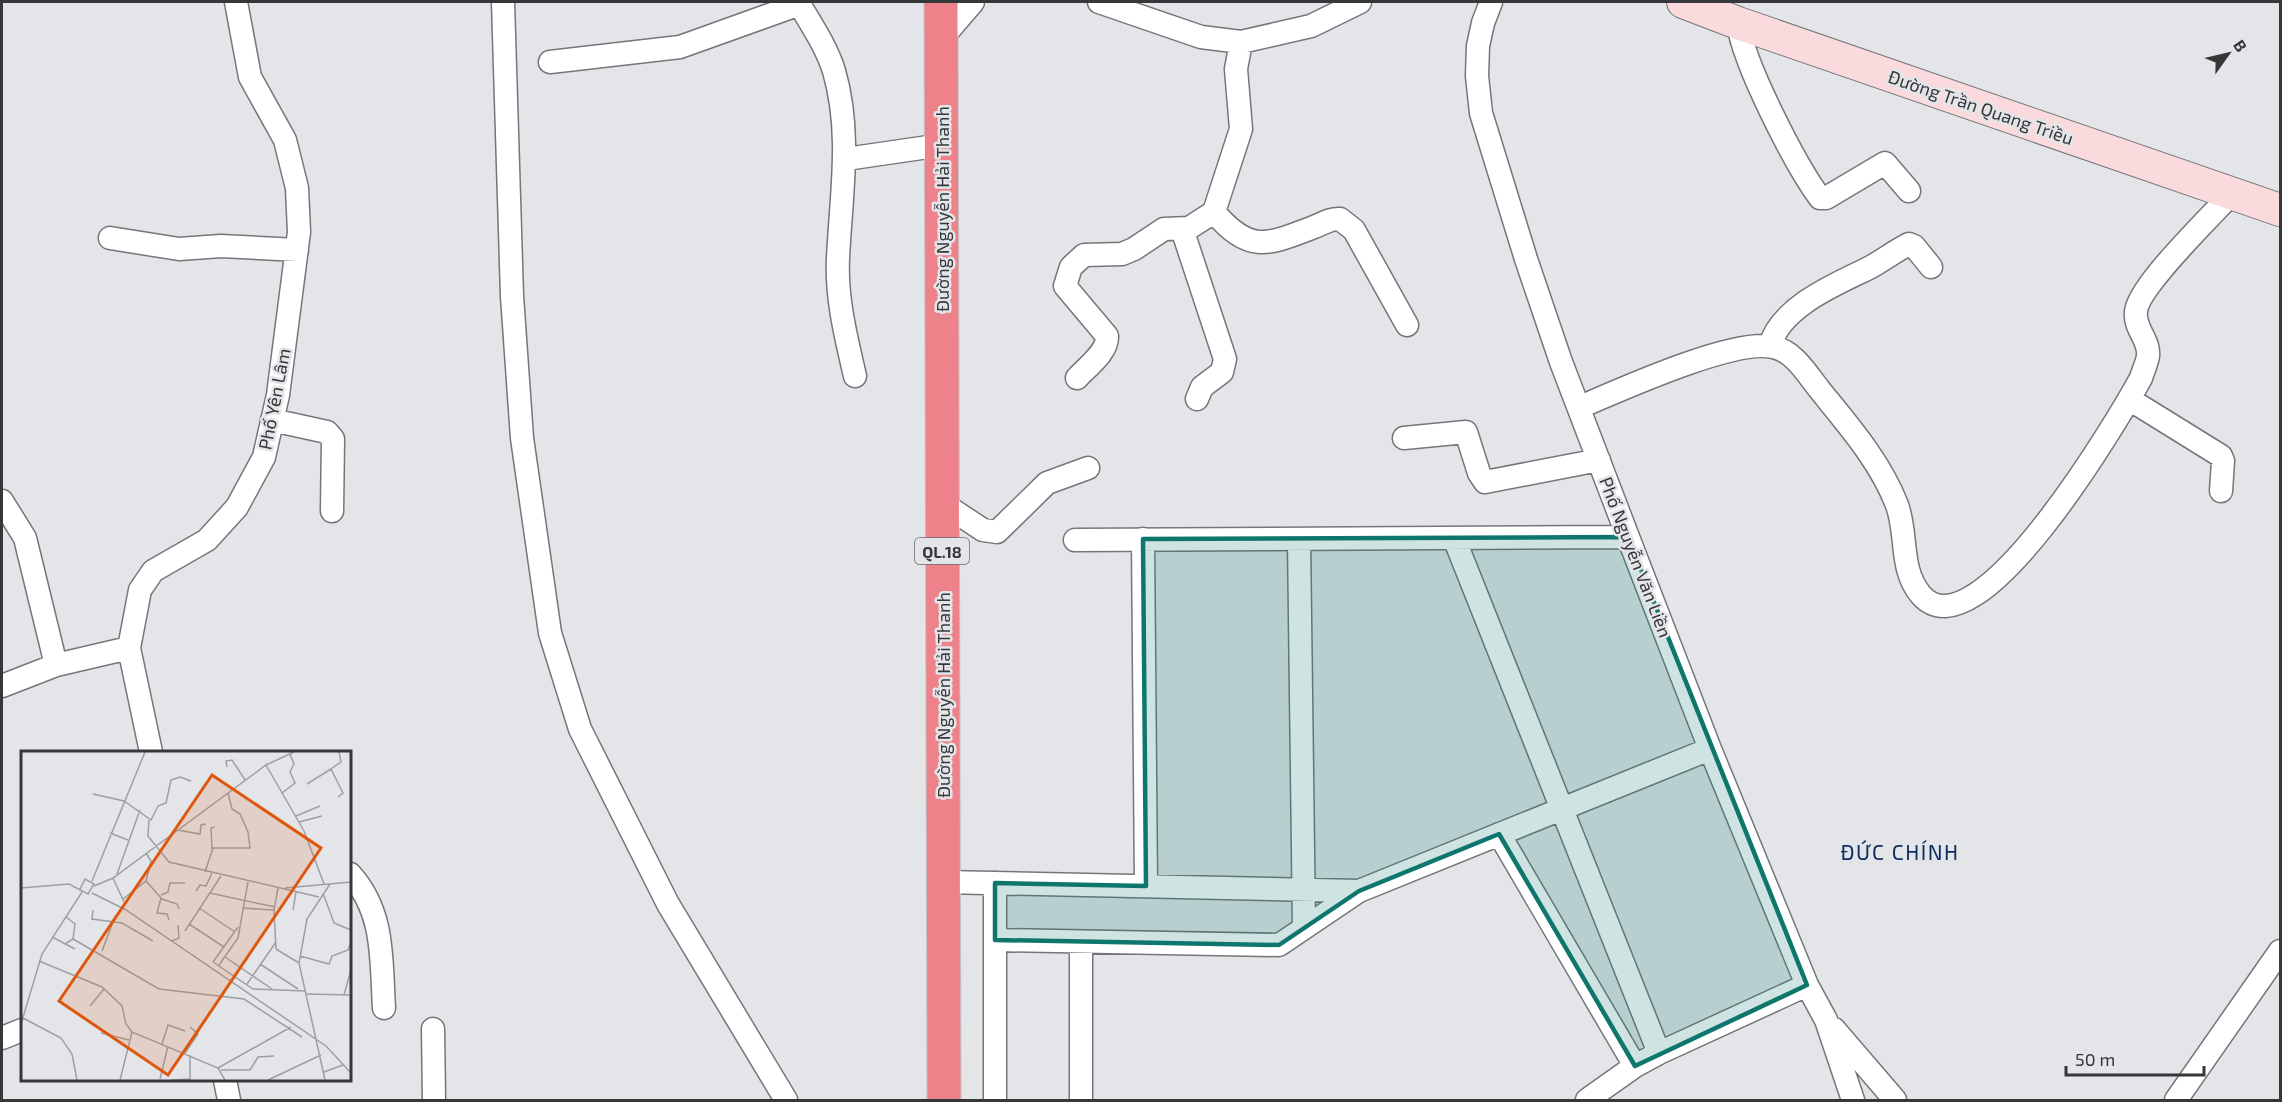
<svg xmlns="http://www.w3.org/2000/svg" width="2282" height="1102" viewBox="0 0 2282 1102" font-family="'Exo 2',sans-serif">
	<rect width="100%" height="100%" fill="#e3e5e9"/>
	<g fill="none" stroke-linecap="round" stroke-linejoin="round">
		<defs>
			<path id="street" d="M503 2 512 296 522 438 550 633 580 729 668 904 786 1100
				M798 2C811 24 826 46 834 71 852 133 841 195 838 258 836 298 846 337 855 376
				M1099 2 1201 37 1241 42 1311 26 1360 2
				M1491 2 1483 23 1478 46 1477 76 1481 113 1526 259 1561 362 1628 537 1710 749 1807 985 1826 1020 1853 1100
				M1738 23C1743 63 1795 164 1820 198H1826L1885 163 1909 191
				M942 38 973 2
				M550 62 680 47 800 4
				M846 159 942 145
				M1214 212C1250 254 1267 245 1314 227 1322 224 1331 218 1340 219L1354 230 1407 325
				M110 238 179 249 221 246 297 250
				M1770 346C1780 307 1836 284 1869 268 1882 261 1895 251 1909 244L1914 246 1931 267
				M1077 378C1087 367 1108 352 1107 336L1065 286 1071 267 1084 255 1122 254 1134 249 1164 229 1189 228
				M1197 399 1202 387 1222 372 1225 359 1184 235 1189 228 1214 212 1241 129 1236 69 1241 42
				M2129 399 2221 456 2223 461 2221 491
				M1580 407C1620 390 1734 338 1773 347 1794 351 1807 374 1819 389 1848 425 1880 461 1897 505 1908 535 1899 569 1921 595 1977 660 2119 418 2141 378 2143 371 2147 363 2148 356 2150 340 2134 329 2136 312 2137 287 2212 216 2232 193
				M272 420 327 432 333 439 332 511
				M1404 438 1466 432 1479 473 1485 482 1599 460
				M2 501 25 538 56 665
				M942 503 983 530 997 532 1047 483 1088 468
				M1454 538 1659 1053
				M1143 539 1146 886
				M1299 539 1304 928
				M1075 540 1628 537
				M2 686 56 665 129 648
				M151 752 129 648 140 590 153 571 207 540 237 507 264 457 278 395 299 232 297 188 285 140 250 77 236 2
				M1499 834 1635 1066
				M350 874C385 912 381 960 384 1008
				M943 882 1359 891
				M995 940 1279 945 1359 891 1710 749
				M1081 942V1100
				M433 1029 434 1100
				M1834 1029 1895 1100
				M2 1038 22 1030
				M225 1080 229 1100
				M995 1100V883
				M1587 1100 1635 1066 1659 1053 1807 985
				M2176 1100 2280 951"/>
			<path id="secondary" d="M1683 2 1738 23 2280 210"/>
			<path id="highway" d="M941 2 944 1100"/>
		</defs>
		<use href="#street" stroke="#747679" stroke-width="25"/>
		<use href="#secondary" stroke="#747679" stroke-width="34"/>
		<use href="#highway" stroke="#c3c3c3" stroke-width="35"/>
		<use href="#street" stroke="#fff" stroke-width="22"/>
		<use href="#secondary" stroke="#fadadc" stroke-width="32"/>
		<use href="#highway" stroke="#ed828b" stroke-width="33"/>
	</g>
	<path fill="#0f766e" fill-opacity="0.2" stroke="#0f766e" stroke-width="4.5" stroke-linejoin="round" d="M1628 537 1807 985 1635 1066 1499 834 1359 891 1279 945 995 940V883L1146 886 1143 539Z"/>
	<g text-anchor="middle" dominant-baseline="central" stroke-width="5" stroke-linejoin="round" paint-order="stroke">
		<rect fill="#e3e5e9" stroke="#6a6b6d" stroke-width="1.5" x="915" y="538" width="54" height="26" rx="4.5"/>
		<g font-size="16" font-weight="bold" fill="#363738">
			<text x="942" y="551">QL.18</text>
		</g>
		<g font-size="18" fill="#363738" stroke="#e3e5e9">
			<text transform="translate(1981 107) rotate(19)">Đường Trần Quang Triều</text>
			<text transform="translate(942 209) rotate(-90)">Đường Nguyễn Hải Thanh</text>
			<text transform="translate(274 399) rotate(-79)">Phố Yên Lâm</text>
			<text transform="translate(1636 557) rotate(69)">Phố Nguyễn Văn Liền</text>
			<text transform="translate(943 695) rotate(-90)">Đường Nguyễn Hải Thanh</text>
		</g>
		<g font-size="21" letter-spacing="1.5" fill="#0c2b5f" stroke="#e3e5e9">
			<text x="1900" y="851">ĐỨC CHÍNH</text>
		</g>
	</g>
	<g transform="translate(21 751)">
		<rect width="330" height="330" fill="#e3e5e9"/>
		<path fill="none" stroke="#9e9fa2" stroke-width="1.5" d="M245 14 283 80 303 133M206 16 205 10 211 9 224 29M286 33 310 18M261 42 274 32 269 21 273 13 269 3M72 43 103 50 130 69 137 55 145 52 150 29 159 26 170 30M317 46 322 42 310 18 320 11 318 1M275 65 299 55M128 69 127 85 148 111 298 146M278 71 301 65M157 79 179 83 180 74 185 73M89 82 107 89M191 98 190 77 194 76M184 121 192 97H229L227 81 219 63 211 58 207 42M96 123 119 59M92 127 103 151M71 130 124 1M125 130 141 148 156 153 158 158M73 135 92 127 245 14 273 1M0 137 48 133 67 143 73 133 64 128 59 138M264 137 330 131M175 140 179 134 185 135 191 122M71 142 105 159 305 295 330 322M189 142 254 156M302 142 313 172 330 179M140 144 147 141 149 132H164M140 147 136 162 146 163 148 169M102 148 125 130 130 110 125 102M178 157 214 181M221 157 253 159M72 159 71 168 101 172 132 190M272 159 275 141M45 166 54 173 52 188M168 173 203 196M164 180 200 125M31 186 54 198M151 190 158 187 157 174M44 193 52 188 138 238 223 248 281 286M255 198 253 159 257 137M255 198 278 212M81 200 92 171M279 205 308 213 311 205 327 199 330 191M204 206 251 238M18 210 81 236 101 255 105 273 111 281 197 317 204 329M192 211 232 238 284 240M192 211 217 176M239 213 277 238M198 214 217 187 227 131M226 233 255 191M286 243 330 244M323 244 330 219M69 255 83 238M2 267 40 287 51 303 56 329M0 273 21 203 61 141M80 282 108 289M141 293 147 274 164 280M164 302 177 283 169 276M169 304V329M197 317 270 276M200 319H229L237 306 253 305M303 321 322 314M139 328 147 295M99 329 111 281M151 329 169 328M247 329 300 304M304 329 278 212 286 168 309 133"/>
		<path fill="#df570e" fill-opacity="0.15" stroke="#df570e" stroke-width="3" d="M191 24 300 97 147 324 38 250Z"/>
		<rect width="330" height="330" fill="none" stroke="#363738" stroke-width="3"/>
	</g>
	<rect width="2282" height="1102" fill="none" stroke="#363738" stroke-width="6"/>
	<g transform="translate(2228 54) rotate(56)" stroke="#e3e5e9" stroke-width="4.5" paint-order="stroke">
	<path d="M0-4.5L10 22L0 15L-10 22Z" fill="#363738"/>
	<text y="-9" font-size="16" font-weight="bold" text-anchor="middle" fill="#363738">B</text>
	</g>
	<path d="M2066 1066v9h138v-9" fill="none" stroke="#363738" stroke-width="3"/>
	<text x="2075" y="1066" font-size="18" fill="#363738" stroke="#e3e5e9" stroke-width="4.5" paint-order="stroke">50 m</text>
</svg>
